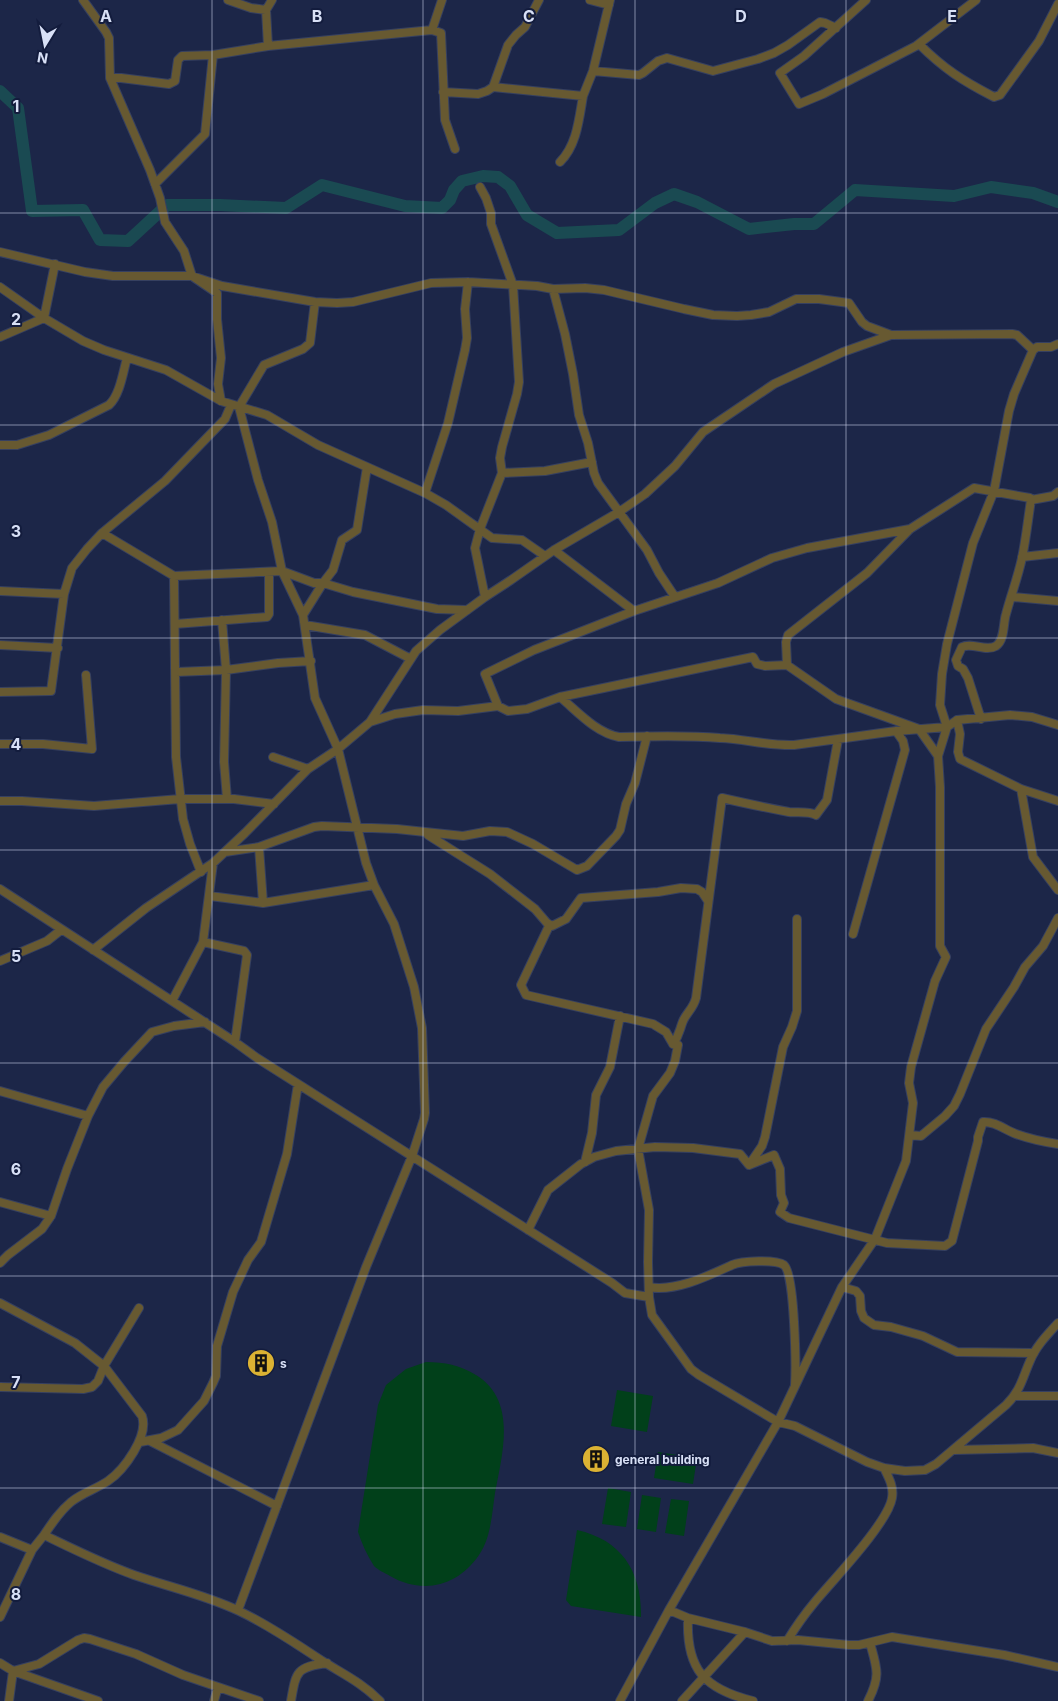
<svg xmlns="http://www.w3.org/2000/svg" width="1058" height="1701" viewBox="0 0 1058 1701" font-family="Inter,sans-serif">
	<rect width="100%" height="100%" fill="#1c2648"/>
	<path fill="#01401a" d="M426 1362C445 1362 459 1365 476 1375 518 1401 502 1454 495 1493 492 1513 491 1538 479 1555 458 1586 423 1595 390 1576 385 1573 378 1570 374 1566 367 1555 362 1544 358 1532L378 1405 386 1385 406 1369Z
		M617 1390 653 1396 647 1432 611 1426Z
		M658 1452 697 1458 693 1484 654 1478Z
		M608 1488 631 1492 626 1527 602 1524Z
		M642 1495 661 1498 656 1532 637 1529Z
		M671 1499 689 1501 684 1536 665 1533Z
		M577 1530C622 1540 642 1572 641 1617L571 1606 566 1600Z"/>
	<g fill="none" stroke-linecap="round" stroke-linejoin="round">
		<path stroke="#1a4a52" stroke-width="12" d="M0 91 18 108 32 211 83 210 100 240 128 241 167 205H220L286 208 322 185 405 206 442 208 450 200 454 190 462 181 483 176 498 177 510 186 527 215 557 233 619 230 655 203 674 194 697 202 749 229 794 224H814L855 190 954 196 991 187 1033 193 1058 202"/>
		<defs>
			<path id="minor" d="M83 0 106 32 109 38 110 78 150 170 160 198 165 222 184 251 192 276 217 293V319L221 358 218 384 221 401
				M228 0 251 8 266 10 272 0
				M590 0 609 5
				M866 0 804 56 780 73 799 104 823 94 916 46 976 0
				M266 10 268 46 432 30 441 33 445 120 455 149
				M432 30 442 0
				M919 44C944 69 963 81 994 97L1000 95 1039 41 1058 4
				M593 71 639 75 643 73 658 61 667 58 713 71 758 59 774 53 788 45 820 22 825 23 836 28
				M110 78H121L169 84 175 81 178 60 182 56 213 55 268 46
				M493 87 583 96 593 71 610 0
				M443 92 478 94 487 91 493 87 508 45 516 35 525 27 539 0
				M560 162C577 145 579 119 583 96
				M155 184 205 134 213 55
				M480 187 486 198 491 213V224L513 285 519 382 517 394 502 447 500 458 502 473 480 529 475 548 485 597
				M0 252 85 272 113 276H192L222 286 315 302 337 303 353 302 431 283 468 282 537 286 553 289 585 288 604 290 684 309 713 315 737 316 751 315 769 312 796 299H819L849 303 862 322 867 326 891 335 1012 334 1017 335 1033 350
				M0 287 44 318 83 341 104 350 166 370 221 401 267 415 318 445 425 493 446 505 492 538 522 540 545 556
				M553 289 565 334 573 374 579 415 588 443 594 473 598 483 647 550 659 573 675 597
				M0 337 44 318 55 264
				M0 445H17L49 435 109 405C120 395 123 372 127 358
				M502 473 545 471 592 462
				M425 493 448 423 465 350 467 338 465 309 468 282
				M102 533 174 576 282 571 314 583H323L353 592 437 609 467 610
				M554 550 634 611
				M1022 557 1058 553
				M174 576 176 757 183 819 190 844 201 872
				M0 591 64 594 72 568 87 549 102 533 165 481 225 419 231 405
				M1012 597 1058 601
				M303 615 323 583 333 570 342 540 357 530 367 467
				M222 620 226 670 224 762 227 799
				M175 624 267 617 269 614V572
				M305 625 365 635 411 659
				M0 645 58 648
				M787 665 786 642 788 635 867 573 910 529 974 488 1030 498 1031 500 1053 496 1058 492
				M176 672 226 670 278 663 311 661
				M0 692 51 691 64 594
				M560 697C577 711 596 733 619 737 653 736 687 735 720 738 745 739 769 746 794 745L896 731 947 727 957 720 1010 715 1032 717 1058 725
				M498 706 485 674 534 650 634 611 718 583 772 558 807 548 910 529
				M981 719 968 678 963 669 958 666 956 660 962 647C972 642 986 652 996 646 1005 640 1003 623 1006 614 1011 595 1018 577 1022 558 1026 539 1028 519 1031 500
				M957 720 960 734 958 752 960 759 1021 789 1058 801
				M370 722 395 714 423 710 458 711 498 706 508 711 527 709 560 697 753 657 757 664 765 666 787 665 836 699 919 729 938 756
				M0 744H43L92 749 86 675
				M273 757 308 769
				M1021 789 1033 857 1058 890
				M0 801H22L94 806 180 799H234L274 804
				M428 835 490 874 535 909 547 923 552 926 566 919 581 898 658 892 681 888 697 889 702 892 708 901
				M259 847 263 903
				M225 852 259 847 314 827 322 826 397 829 463 836 490 831 507 832 533 844 577 870 587 866 616 836 620 830 626 804 635 783 647 736
				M0 889 235 1042 257 1058 612 1283 625 1293 649 1297 652 1315 691 1369 699 1375 778 1422 795 1426 867 1462 884 1468 905 1471 925 1470 936 1464 1006 1405C1021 1390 1022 1379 1030 1361 1036 1346 1048 1334 1058 1323
				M210 896 263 903 374 885
				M549 926 521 985 526 995 653 1024 666 1032 673 1044
				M853 934 905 750 903 741 896 731
				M203 942 244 951 247 955 235 1042
				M93 950 146 908 213 863 245 833 308 769 338 749 370 722 416 651 440 630 485 597 511 580 554 550 619 512 645 494 675 466 703 432 774 384 843 352 891 335
				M0 961 47 941 61 930
				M172 1001 203 942 213 863
				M0 1091 88 1116
				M910 1135 921 1136 945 1116 954 1106 960 1094 986 1029 1014 987 1025 967 1043 946 1058 918
				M585 1162 592 1133 596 1095 610 1067 620 1016
				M749 1165 762 1146 765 1137 783 1047 792 1027 797 1011V919
				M0 1202 51 1216
				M528 1230 548 1190 581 1164 594 1157 616 1151 655 1147 693 1148 740 1154 749 1165 774 1155 780 1169 781 1195 784 1203 780 1212 789 1218 887 1243 945 1246 952 1241 978 1141V1137L983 1122C995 1121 1005 1130 1016 1134 1030 1139 1044 1142 1058 1144
				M0 1263 8 1255 42 1229 51 1216 67 1169 88 1116 103 1087 124 1062 152 1032 174 1026 205 1022
				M649 1287C675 1292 708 1276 732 1265 741 1261 776 1259 784 1265 795 1274 796 1368 795 1385
				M842 1287 856 1291 860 1296 861 1311 864 1318 874 1325 891 1327 923 1336 957 1352 1034 1353
				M649 1297 648 1262 649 1210 638 1149 653 1096 670 1073 675 1061 678 1045 673 1044C680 1034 679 1031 683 1021 687 1012 693 1009 696 998L722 798C744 803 767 808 789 812 797 813 809 811 816 815L827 800 838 740
				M0 1303 75 1343 104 1366 142 1416C149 1436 124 1470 108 1481 96 1489 82 1493 71 1502 60 1511 52 1523 44 1535
				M0 1387 83 1389 92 1387 98 1381 104 1366 139 1308
				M1015 1396H1058
				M150 1441 277 1506
				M140 1442 161 1438 178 1430 204 1401 213 1383 216 1376 217 1346 233 1292 248 1260 261 1242 287 1154 298 1084
				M954 1450 1033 1448 1058 1453
				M0 1537 32 1550
				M238 1610 366 1267 412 1156 424 1119 425 1113 422 1028 414 987 394 924 374 885 366 863 338 749 315 698 303 615 282 571 272 522 258 480 239 407 264 365 303 349 310 343 315 302
				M669 1610 688 1618 745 1632 772 1641 798 1640 849 1645H859L892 1637 1004 1655 1058 1667
				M0 1617 32 1550 44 1535C73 1549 103 1564 134 1575 169 1587 206 1595 239 1611 269 1625 296 1644 324 1662 345 1675 362 1683 380 1701
				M688 1618C686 1669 704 1689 753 1701
				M787 1641C795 1628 804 1615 814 1603 832 1581 888 1523 892 1498 894 1487 889 1478 884 1468
				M0 1663 13 1671 98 1701
				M13 1671 39 1664 78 1640 84 1638 90 1639 136 1654 183 1675 259 1701
				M9 1701 13 1671
				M214 1701 218 1687
				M291 1701C296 1672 296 1667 327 1663
				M620 1701 669 1610 778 1422 842 1287 875 1239 906 1161 913 1103 909 1083 911 1067 935 981 946 957 940 946V787L938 756 947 727 940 705 942 674 947 644 973 543 994 491 1009 411 1014 394 1033 350 1037 347H1051L1058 344
				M682 1701 745 1632
				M868 1701C881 1676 877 1668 870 1643"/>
		</defs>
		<use href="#minor" stroke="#364060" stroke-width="10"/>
		<use href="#minor" stroke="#675931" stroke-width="8"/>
	</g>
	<path fill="none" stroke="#d8e0f6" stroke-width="1" stroke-opacity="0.55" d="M212 0V1701M423 0V1701M635 0V1701M846 0V1701M0 213H1058M0 425H1058M0 638H1058M0 850H1058M0 1063H1058M0 1276H1058M0 1488H1058"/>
	<defs>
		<symbol id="building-disc" viewBox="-11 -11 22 22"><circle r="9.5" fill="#dbb233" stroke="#131c3d"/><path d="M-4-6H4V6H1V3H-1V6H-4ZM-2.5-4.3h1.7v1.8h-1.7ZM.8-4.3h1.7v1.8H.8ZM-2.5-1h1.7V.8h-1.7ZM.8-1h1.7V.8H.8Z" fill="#111"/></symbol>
	</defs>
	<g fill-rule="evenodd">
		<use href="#building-disc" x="245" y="1347" width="32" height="32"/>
		<use href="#building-disc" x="580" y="1443" width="32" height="32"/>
	</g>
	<g text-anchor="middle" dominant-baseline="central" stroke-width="4" stroke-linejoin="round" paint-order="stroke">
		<g font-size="12" font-weight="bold" fill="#d8e0f6" stroke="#131c3d" text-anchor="start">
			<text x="280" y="1363">s</text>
			<text x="615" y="1459">general building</text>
		</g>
	</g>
	<g font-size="16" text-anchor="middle" font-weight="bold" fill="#d8e0f6" stroke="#131c3d" stroke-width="4" stroke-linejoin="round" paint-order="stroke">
		<text x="106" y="22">A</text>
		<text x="317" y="22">B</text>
		<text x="529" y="22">C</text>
		<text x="741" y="22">D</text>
		<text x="952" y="22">E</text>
		<text x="16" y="112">1</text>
		<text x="16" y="325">2</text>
		<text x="16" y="537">3</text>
		<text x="16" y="750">4</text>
		<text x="16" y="962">5</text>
		<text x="16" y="1175">6</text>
		<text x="16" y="1388">7</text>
		<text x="16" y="1600">8</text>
	</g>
	<g transform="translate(45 45) rotate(190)" stroke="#131c3d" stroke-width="4" paint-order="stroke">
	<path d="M0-4L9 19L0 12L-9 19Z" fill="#d8e0f6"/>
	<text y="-8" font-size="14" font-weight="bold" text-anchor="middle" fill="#d8e0f6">N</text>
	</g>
</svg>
